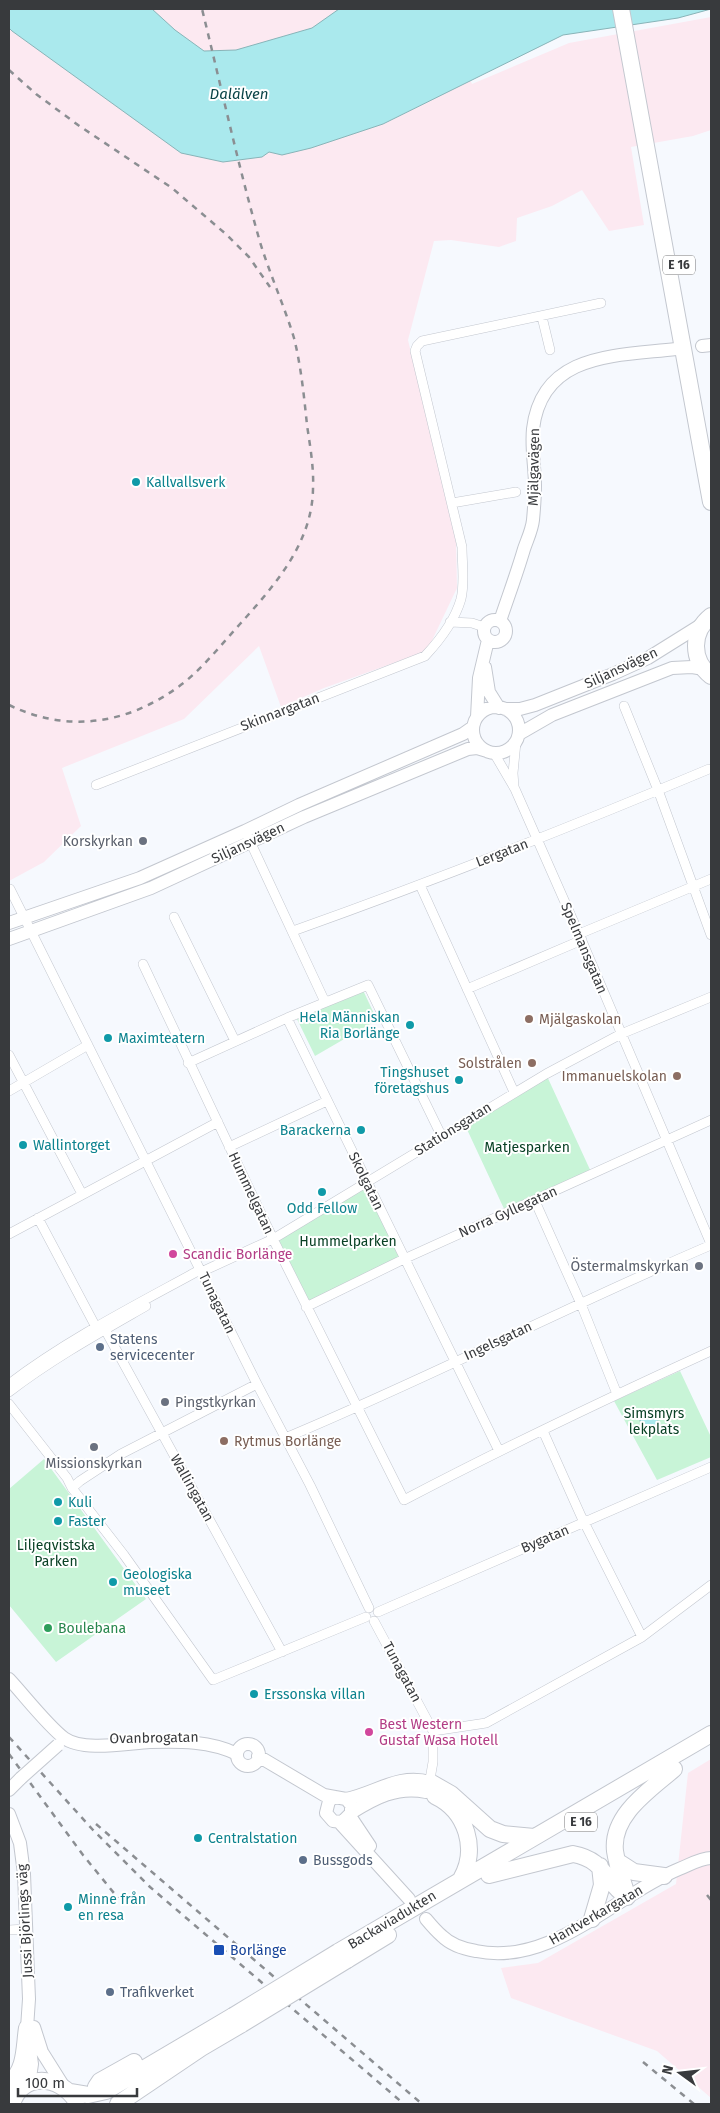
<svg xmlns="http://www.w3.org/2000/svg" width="720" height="2113" viewBox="0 0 720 2113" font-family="'Fira Sans',sans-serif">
	<rect width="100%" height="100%" fill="#f6f9fe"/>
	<path fill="#fce9f1" d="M9 9H439L472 84 569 43 711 17V130L693 136 631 147 644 225 609 231 582 190 552 206 517 218 516 241 499 247 451 240 434 241 408 340 456 541 457 588 427 651 324 688 281 707 259 646 184 719 62 768 81 826 44 862 9 881Z
		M711 1759V2098L657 2051 511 1998 501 1968 538 1963 676 1884 688 1773Z"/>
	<path fill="#c8f4d7" d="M362 988 377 1020 315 1056 296 1017Z
		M546 1074 592 1174 506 1213 464 1123Z
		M366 1182 404 1259 306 1307 273 1239Z
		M680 1371 711 1437V1457L657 1480 614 1401Z
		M44 1459 146 1599 56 1662 9 1605V1489Z"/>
	<path fill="#aae9ed" stroke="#88b4b8" d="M9 9H152L175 30 204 51 236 50 312 28 339 9H711L678 18 563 35 383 124 311 148 282 155 269 152 262 157 223 162 181 153 12 31 9 28Z
		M640 1420a9 9 0 1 1 18 0a9 9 0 1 1-18 0Z"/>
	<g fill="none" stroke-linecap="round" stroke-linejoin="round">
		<defs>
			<path id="street" d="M542 317 550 350
				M452 503 516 492
				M450 622 472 623 484 627
				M624 706 658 790 711 935
				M494 753 515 789 579 934 711 1244
				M96 785 425 656C440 640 455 620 461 599 465 582 462 564 462 547L415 351 417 346 422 341 601 303
				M514 787 513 773 516 742
				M248 837 325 1002
				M420 885 514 1092
				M10 889 257 1384 310 1485 369 1608
				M174 917 235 1041
				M293 931C433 881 571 827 709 769
				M579 934 711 879
				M143 964 273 1239 404 1500C505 1447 608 1398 711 1351
				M467 989 582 940
				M287 1018 499 1451
				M9 1055 82 1194
				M188 1063 287 1018 368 985 442 1137
				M9 1091 88 1045
				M229 1147 327 1101
				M535 1201 581 1304 617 1394
				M38 1218 98 1331
				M9 1234 218 1122
				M306 1307 404 1259 711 1120
				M102 1324 282 1652
				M9 1384C67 1340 132 1307 196 1272H201L273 1239 546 1074 621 1034 711 997
				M9 1392C52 1359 99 1333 146 1306
				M9 1404 67 1478 72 1488 124 1555 213 1680 366 1617
				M543 1431 581 1516 642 1637
				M285 1438C429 1378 568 1306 711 1245
				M72 1488 80 1481 121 1454 257 1384
				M378 1612 711 1467
				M374 1621 433 1731V1762L429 1785
				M433 1731 486 1723 642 1637 711 1585
				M9 1930 26 1929"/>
			<path id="secondary" d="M702 346 711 345
				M484 631a11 11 0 1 1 22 0a11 11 0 1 1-22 0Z
				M500 621C508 597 517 573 524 549 527 540 532 530 533 520 534 509 535 497 535 486 535 467 531 448 533 429 542 352 617 356 676 349
				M485 667 489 692 499 708
				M473 730a23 23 0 1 1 46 0a23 23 0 1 1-46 0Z
				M505 709H520L535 705 613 674 648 658 704 623
				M477 717 479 678 488 640
				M519 734 552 715 672 668 692 667 704 669
				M9 923 140 878 245 831 299 805 463 734 473 727
				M9 939 151 888 304 817 468 749 477 748 487 751
				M9 1679C24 1695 47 1725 64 1738 83 1752 128 1743 150 1742 179 1741 211 1741 237 1754
				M237 1755a11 11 0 1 1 22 0a11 11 0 1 1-22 0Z
				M258 1756 324 1795 346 1799 351 1805V1813L342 1822 333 1821 326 1813 329 1801 335 1797
				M9 1790 21 1778
				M346 1799C376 1793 398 1773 430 1782
				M351 1813C375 1798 397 1786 426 1792
				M9 1814 20 1843 24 1874 29 1999 27 2028 32 2064 29 2084
				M350 1816 370 1846
				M339 1822 409 1899
				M426 1919C431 1925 436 1931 442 1936 451 1945 464 1949 476 1951 551 1967 614 1896 679 1869 689 1865 701 1858 711 1858
				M34 2027 42 2052 64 2087"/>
			<path id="highway" d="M621 9 711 502
				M711 616C691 632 691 660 711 676
				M430 1782 451 1794 490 1829 503 1834 534 1837
				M435 1796C467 1811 478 1850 461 1879
				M617 1861 634 1872 664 1876
				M489 1875 573 1854C606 1860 604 1882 627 1897
				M626 1892C622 1879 617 1865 615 1851 611 1815 650 1790 674 1769
				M592 1919 602 1885 600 1866
				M338 1952 711 1734
				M347 1960 388 1935
				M9 2083C26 2070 24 2047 27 2028
				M96 2087 100 2081 134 2062
				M70 2092 88 2095 106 2091 233 2016
				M12 2104C22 2072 60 2075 76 2101
				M118 2104 201 2048 242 2024"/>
		</defs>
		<use href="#street" stroke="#c3c7cf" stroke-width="10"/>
		<use href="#secondary" stroke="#c3c7cf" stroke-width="14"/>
		<use href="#highway" stroke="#c3c7cf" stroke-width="18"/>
		<use href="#street" stroke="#fff" stroke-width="9"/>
		<use href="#secondary" stroke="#fff" stroke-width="12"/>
		<use href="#highway" stroke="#fff" stroke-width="16"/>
		<path stroke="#8b8e92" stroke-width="2.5" stroke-dasharray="6 6" stroke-linecap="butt" d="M9 70 36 94 78 125 172 188 227 235 249 257 270 287
			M9 705C71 735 133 723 186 681 206 664 222 644 240 624 274 586 312 544 313 489 314 467 310 446 307 425 304 396 301 366 294 338 284 305 270 275 260 242 238 165 221 86 202 9
			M9 1737 93 1830 150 1887 404 2104
			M9 1754 83 1855 118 1898
			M96 1824 422 2104
			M707 1895 711 1900
			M643 2062 694 2104"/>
		<defs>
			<path id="secondary-bridge" d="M21 1778 58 1745"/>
			<path id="highway-bridge" d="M233 2016 338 1952
				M242 2024 347 1960"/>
		</defs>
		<use href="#secondary-bridge" stroke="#c3c7cf" stroke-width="14" stroke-linecap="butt"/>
		<use href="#highway-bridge" stroke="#c3c7cf" stroke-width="18" stroke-linecap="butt"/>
		<use href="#secondary-bridge" stroke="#fff" stroke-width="12"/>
		<use href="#highway-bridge" stroke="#fff" stroke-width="16"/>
	</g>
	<g fill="#0f9aa8" stroke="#fff" stroke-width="2">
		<circle cx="136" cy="482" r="5"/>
		<circle cx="410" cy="1025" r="5"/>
		<circle cx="108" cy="1038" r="5"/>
		<circle cx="459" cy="1080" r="5"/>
		<circle cx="361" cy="1130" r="5"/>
		<circle cx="23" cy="1145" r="5"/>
		<circle cx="322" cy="1192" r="5"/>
		<circle cx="58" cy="1502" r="5"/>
		<circle cx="58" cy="1521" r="5"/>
		<circle cx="113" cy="1582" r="5"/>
		<circle cx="254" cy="1694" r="5"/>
		<circle cx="198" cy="1838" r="5"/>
		<circle cx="68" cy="1907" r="5"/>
	</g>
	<g fill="#6b7280" stroke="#fff" stroke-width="2">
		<circle cx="143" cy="841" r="5"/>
		<circle cx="699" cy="1266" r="5"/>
		<circle cx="165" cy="1402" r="5"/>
		<circle cx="94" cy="1447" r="5"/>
	</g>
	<g fill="#8d6e63" stroke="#fff" stroke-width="2">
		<circle cx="529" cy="1019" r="5"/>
		<circle cx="532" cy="1063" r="5"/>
		<circle cx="677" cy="1076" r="5"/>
		<circle cx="224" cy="1441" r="5"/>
	</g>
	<g fill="#d1479c" stroke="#fff" stroke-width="2">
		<circle cx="173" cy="1254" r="5"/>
		<circle cx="369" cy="1732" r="5"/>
	</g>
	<g fill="#5c6f8a" stroke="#fff" stroke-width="2">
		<circle cx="100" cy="1347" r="5"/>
		<circle cx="303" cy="1860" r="5"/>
		<circle cx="110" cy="1992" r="5"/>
	</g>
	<circle fill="#2e9e5b" stroke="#fff" stroke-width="2" cx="48" cy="1628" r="5"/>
	<rect fill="#1a4fb4" stroke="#fff" stroke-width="2" x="213" y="1944" width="12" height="12" rx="2.5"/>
	<g text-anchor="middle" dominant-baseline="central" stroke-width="4" stroke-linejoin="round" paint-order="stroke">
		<g fill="#fff" stroke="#747577" stroke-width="1">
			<rect x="663" y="255.5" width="32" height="19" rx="4"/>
			<rect x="565" y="1812.5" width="32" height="19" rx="4"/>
		</g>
		<g font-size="12" font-weight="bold" fill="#383a3d">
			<text x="679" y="265">E 16</text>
			<text x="581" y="1822">E 16</text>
		</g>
		<g font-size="14" fill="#383a3d" stroke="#fff">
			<text transform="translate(534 467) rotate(-89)">Mjälgavägen</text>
			<text transform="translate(621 668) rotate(-25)">Siljansvägen</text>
			<text transform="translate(280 712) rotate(-21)">Skinnargatan</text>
			<text transform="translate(248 843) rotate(-25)">Siljansvägen</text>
			<text transform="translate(502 853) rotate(-21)">Lergatan</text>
			<text transform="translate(584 948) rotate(67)">Spelmansgatan</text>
			<text transform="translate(453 1129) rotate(-32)">Stationsgatan</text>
			<text transform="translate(366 1181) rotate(64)">Skolgatan</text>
			<text transform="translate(251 1193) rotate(65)">Hummelgatan</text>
			<text transform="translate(508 1212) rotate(-24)">Norra Gyllegatan</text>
			<text transform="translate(217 1303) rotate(64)">Tunagatan</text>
			<text transform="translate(498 1341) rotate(-25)">Ingelsgatan</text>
			<text transform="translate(192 1488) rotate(61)">Wallingatan</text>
			<text transform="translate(545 1539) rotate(-23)">Bygatan</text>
			<text transform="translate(402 1672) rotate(62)">Tunagatan</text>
			<text transform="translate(154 1738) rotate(-1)">Ovanbrogatan</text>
			<text transform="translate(596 1915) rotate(-30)">Hantverkargatan</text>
			<text transform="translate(392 1920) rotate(-31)">Backaviadukten</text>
			<text transform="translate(25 1921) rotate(-93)">Jussi Björlings väg</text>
		</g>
		<g font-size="14" fill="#0d838f" stroke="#fff" text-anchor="start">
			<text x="146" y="482">Kallvallsverk</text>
			<text x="400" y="1017" text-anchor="end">Hela Människan<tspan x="400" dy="16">Ria Borlänge</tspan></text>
			<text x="118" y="1038">Maximteatern</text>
			<text x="449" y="1072" text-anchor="end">Tingshuset<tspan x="449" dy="16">företagshus</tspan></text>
			<text x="351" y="1130" text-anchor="end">Barackerna</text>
			<text x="33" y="1145">Wallintorget</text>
			<text x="322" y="1208" text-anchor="middle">Odd Fellow</text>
			<text x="68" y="1502">Kuli</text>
			<text x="68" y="1521">Faster</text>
			<text x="123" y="1574">Geologiska<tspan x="123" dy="16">museet</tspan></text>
			<text x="264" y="1694">Erssonska villan</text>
			<text x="208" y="1838">Centralstation</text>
			<text x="78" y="1899">Minne från<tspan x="78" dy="16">en resa</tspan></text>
		</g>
		<g font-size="14" fill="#5b616d" stroke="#fff" text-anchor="end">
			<text x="133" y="841">Korskyrkan</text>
			<text x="689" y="1266">Östermalmskyrkan</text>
			<text x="175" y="1402" text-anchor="start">Pingstkyrkan</text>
			<text x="94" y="1463" text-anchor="middle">Missionskyrkan</text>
		</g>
		<g font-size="14" fill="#785e54" stroke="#fff" text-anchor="start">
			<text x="539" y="1019">Mjälgaskolan</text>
			<text x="522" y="1063" text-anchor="end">Solstrålen</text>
			<text x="667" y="1076" text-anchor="end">Immanuelskolan</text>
			<text x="234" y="1441">Rytmus Borlänge</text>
		</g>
		<g font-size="14" fill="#094125" stroke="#fff">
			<text x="527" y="1147">Matjesparken</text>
			<text x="348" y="1241">Hummelparken</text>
			<text x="654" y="1413">Simsmyrs<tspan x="654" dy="16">lekplats</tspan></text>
			<text x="56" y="1545">Liljeqvistska<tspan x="56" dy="16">Parken</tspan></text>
		</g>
		<g font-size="14" fill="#b23c85" stroke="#fff" text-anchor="start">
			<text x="183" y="1254">Scandic Borlänge</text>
			<text x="379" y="1724">Best Western<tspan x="379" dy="16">Gustaf Wasa Hotell</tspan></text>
		</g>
		<g font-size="14" fill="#4e5e75" stroke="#fff" text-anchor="start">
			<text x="110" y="1339">Statens<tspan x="110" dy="16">servicecenter</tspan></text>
			<text x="313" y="1860">Bussgods</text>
			<text x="120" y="1992">Trafikverket</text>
		</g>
		<g font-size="14" fill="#27864d" stroke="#fff" text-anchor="start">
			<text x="58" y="1628">Boulebana</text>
		</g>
		<g font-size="14" fill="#164399" stroke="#fff" text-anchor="start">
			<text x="230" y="1950">Borlänge</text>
		</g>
		<g font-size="15" font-style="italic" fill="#0a4448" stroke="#fff">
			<text x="239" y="94">Dalälven</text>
		</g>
	</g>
	<rect width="720" height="2113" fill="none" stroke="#383a3d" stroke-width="20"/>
	<g transform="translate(680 2073) rotate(285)" stroke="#ffffff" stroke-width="4" paint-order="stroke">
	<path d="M0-4L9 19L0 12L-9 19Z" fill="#383a3d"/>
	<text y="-8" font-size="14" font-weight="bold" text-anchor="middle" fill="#383a3d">N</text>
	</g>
	<path d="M18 2088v8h119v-8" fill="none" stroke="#383a3d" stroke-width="2.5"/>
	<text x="25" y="2088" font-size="15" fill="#383a3d" stroke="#ffffff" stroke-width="4" paint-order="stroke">100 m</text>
</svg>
